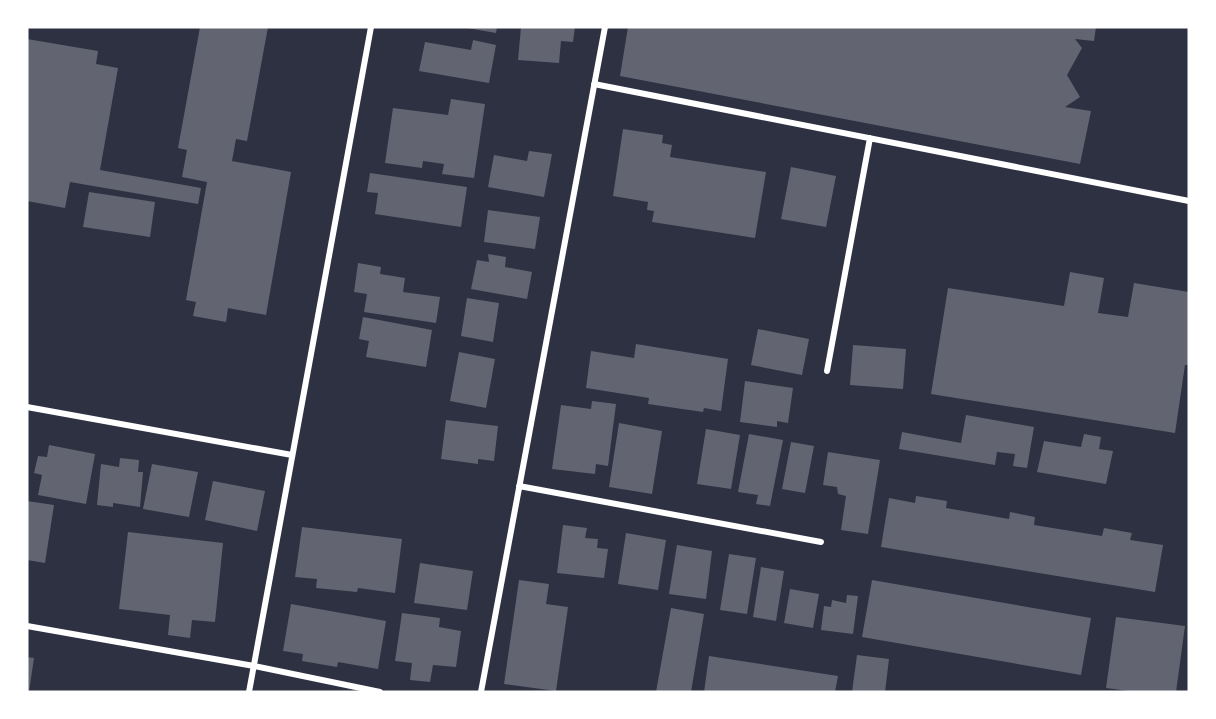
<svg xmlns="http://www.w3.org/2000/svg" width="1216" height="719" viewBox="0 0 1216 719" font-family="'Fira Sans Condensed',sans-serif">
	<rect width="100%" height="100%" fill="#2d3142"/>
	<path fill="#626471" d="M200 27H268L247 141 236 139 232 161 291 172 266 315 228 308 226 322 193 316 196 302 186 300 207 182 182 177 187 150 178 148Z
		M467 27H497L496 33 467 28Z
		M521 27H575L573 42 561 41 559 63 518 60Z
		M628 27H1096L1094 41 1075 39 1082 48 1067 75 1080 97 1065 107 1091 111 1080 164 620 76Z
		M27 39 98 51 96 64 118 68 100 170 201 188 198 204 70 182 65 208 27 201Z
		M473 40 496 45 489 83 419 71 425 42 471 50Z
		M451 99 485 104 474 178 442 174 444 164 423 161 422 168 385 163 393 108 448 115Z
		M623 129 663 135 662 143 672 145 670 157 766 172 755 238 652 222 654 211 647 210 648 202 613 196Z
		M529 151 552 154 544 197 488 187 494 155 527 161Z
		M791 167 836 176 826 227 781 219Z
		M370 173 467 187 461 227 375 214 378 193 367 192Z
		M89 192 155 202 150 237 83 227Z
		M488 210 540 217 535 249 484 242Z
		M488 254 506 257 505 267 532 272 527 299 471 289 477 260 489 262Z
		M358 263 381 267 380 274 405 278 403 292 440 297 436 323 364 312 367 294 354 292Z
		M1070 272 1104 278 1098 313 1128 317 1134 283 1189 292V365H1185L1175 433 931 394 948 288 1064 306Z
		M467 298 499 303 493 342 461 336Z
		M363 317 432 330 426 367 366 357 369 341 359 339Z
		M758 329 809 339 802 375 751 365Z
		M636 344 728 359 721 411 704 408 703 412 648 404 649 398 586 388 591 351 634 358Z
		M853 345 906 349 903 389 850 385Z
		M459 352 495 359 486 408 450 401Z
		M745 381 793 388 788 423 777 421V427L740 422Z
		M592 401 616 404 608 466 596 464 595 474 552 469 561 405 591 409Z
		M966 415 1034 427 1027 468 1013 466 1015 454 997 452 995 465 899 449 902 432 961 443Z
		M446 420 498 426 494 461 478 459V464L441 459Z
		M619 423 662 431 652 494 609 487Z
		M706 429 740 435 731 489 697 484Z
		M749 434 783 440 770 506 756 504 758 495 738 492Z
		M1084 434 1101 437 1099 449 1113 451 1106 484 1037 472 1044 441 1081 447Z
		M791 442 814 446 805 493 782 489Z
		M49 445 95 454 86 504 38 495 42 475 34 473 38 456 47 457Z
		M828 452 880 460 868 534 841 530 846 496 838 494 837 487 823 485Z
		M120 458 139 460 138 472H143L140 507 113 503V507L97 505 101 464 119 467Z
		M152 464 198 472 189 517 143 509Z
		M213 481 265 491 257 531 205 520Z
		M916 496 947 501 946 508 1009 519 1010 512 1035 517 1034 525 1102 536 1104 528 1132 533 1130 540 1163 545 1155 592 881 547 889 498 915 503Z
		M27 501 54 505 45 563 27 560Z
		M563 525 587 528 585 538 598 539 597 548 608 549 604 578 557 573Z
		M302 527 402 539 395 593 358 588 357 592 316 588 317 579 295 577Z
		M128 532 223 543 215 622 192 620 190 638 168 635 170 615 119 609Z
		M626 533 666 540 658 590 618 584Z
		M677 545 712 551 706 599 669 594Z
		M729 554 756 558 747 614 720 610Z
		M420 563 473 571 467 610 414 603Z
		M761 567 784 571 776 621 753 617Z
		M519 580 549 584 546 604 568 607 556 691 504 684Z
		M872 580 1091 618 1081 675 862 637Z
		M790 589 819 594 813 628 784 623Z
		M847 595 858 596 853 634 821 630 824 606 831 607 832 600 846 603Z
		M291 604 386 621 378 669 338 662 337 667 302 661 303 654 283 651Z
		M671 608 704 614 691 692H656Z
		M402 613 440 618 439 627 461 631 456 667 433 665 430 682 410 680 412 663 395 661Z
		M1116 617 1185 626 1176 692H1136L1106 688Z
		M857 655 889 659 885 692H852Z
		M709 656 838 676 835 692H704Z
		M27 657 34 658 29 692H27Z"/>
	<g fill="none" stroke-linecap="round" stroke-linejoin="round">
		<path stroke="#fff" stroke-width="6" d="M594 84 1189 201
			M827 371 870 138
			M27 407 292 455
			M519 486 821 542
			M27 626 254 666 380 692
			M249 692 371 27
			M481 692 605 27"/>
	</g>
	<rect width="1216" height="719" fill="none" stroke="#ffffff" stroke-width="57"/>
</svg>
